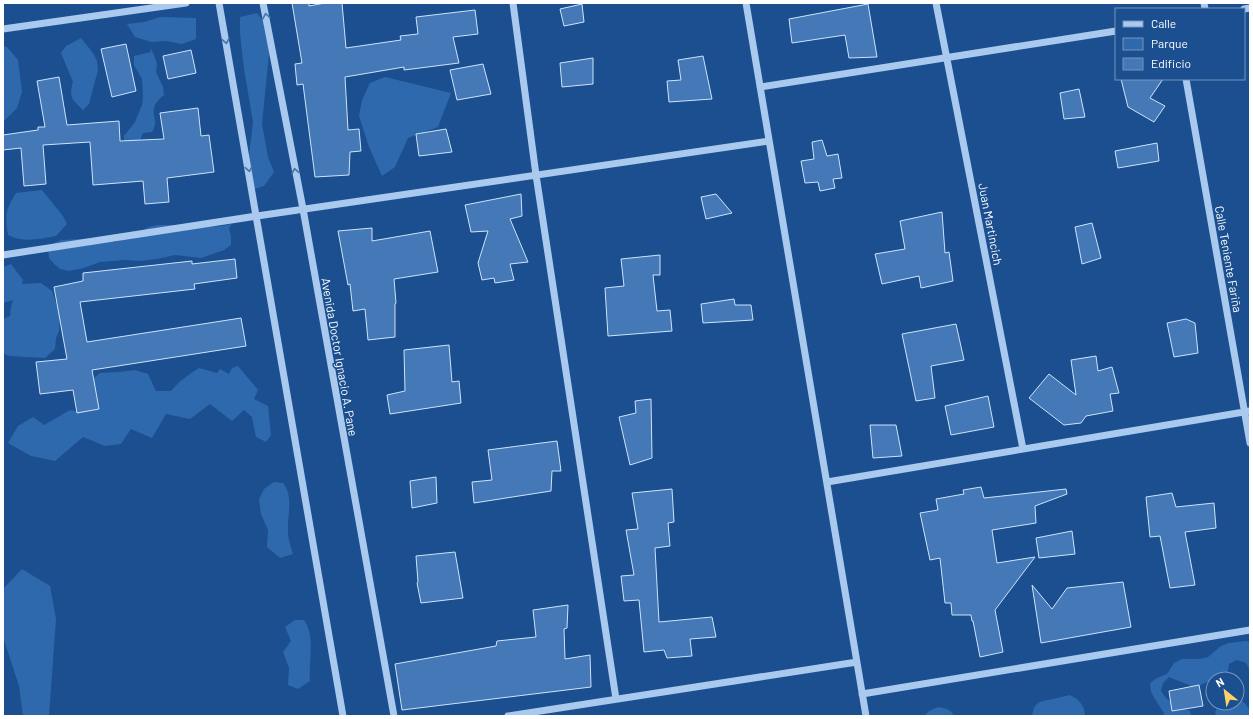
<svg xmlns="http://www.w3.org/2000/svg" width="1253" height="719" viewBox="0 0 1253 719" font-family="Barlow,sans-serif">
	<rect width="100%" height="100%" fill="#1b4f8f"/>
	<path fill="#2e69ad" d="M257 13 267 26 270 44 262 124 268 157 274 172 264 186 248 191 249 155 253 122 244 69 240 34V17Z
		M160 17 196 18V39L182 44 166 41 151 42 135 37 127 24 144 22Z
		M81 38 93 53 97 61 98 70 89 104 83 110C73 100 68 98 73 82L61 53 66 46Z
		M3 46 7 47 18 60 22 92 17 108 3 122Z
		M150 47 154 55 157 64 156 72 163 87 164 95C160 98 155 103 154 108 152 118 159 120 152 132L143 133 140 140 124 145V136L135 122 142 105 143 96 142 79 134 65V56L151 52Z
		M385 77 451 93 438 127 408 138 395 167 382 176 369 147 359 116 362 100 370 83Z
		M42 190 63 216 67 224 56 236C40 239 23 243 8 235 5 214 5 211 16 193Z
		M232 224 229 228 231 236V245L224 250 201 258 175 255 157 259 141 261 125 260 100 262 84 268 69 271 60 269 54 264 49 258 48 249 54 243 62 240 98 238 115 242 126 239 149 227 158 225H175L192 228 222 226Z
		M11 264 23 280 22 284 41 283 52 291 60 315 59 331 56 338 55 349 45 358 9 356 3 353V319L10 316 11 307 13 300 3 303V267Z
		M238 366 258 390 254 399 268 406 271 435 266 442 256 437 252 417 244 410 232 421 210 404 190 419 166 414 152 438 131 429 121 444 105 446 83 437 55 461 31 456 8 443 18 426 33 417 44 425 70 410 82 412 81 389 100 373 119 372 135 370 148 374 156 391H171C179 381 188 375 199 368L217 373 220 369 229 374 232 368Z
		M274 482 283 483C294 497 287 515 288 532 288 539 291 547 293 554L280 558 267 547 268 530 261 514 259 499 264 489Z
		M22 569 50 586 56 619 49 716H23L19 686 3 637V589Z
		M295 620H304C316 637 308 661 310 681L298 689 288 685 289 668 283 652 291 641 285 627Z
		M1246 641 1250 642V670L1246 663 1237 660 1229 664 1227 679H1213L1195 688C1186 683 1178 681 1169 677L1163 683 1161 691C1168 703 1178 706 1190 711L1191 716H1163L1164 713 1155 699 1151 692 1150 683 1157 678 1167 674 1174 663 1182 659H1200L1208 657 1221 646 1229 643Z
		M1070 695C1079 699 1085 706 1085 716H1032C1035 700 1040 702 1053 699 1059 698 1064 696 1070 695Z
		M1237 698C1245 702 1250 707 1250 716H1217L1215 713 1218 705 1221 703H1237Z
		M938 707C944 708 951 709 954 716H924L929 711Z"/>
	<path fill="#4478b7" stroke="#cfe3fa" d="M292 3H309V6L325 3H342L346 48 401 40 400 36 418 34 416 17 475 10 478 34 453 37 459 63 404 70V67L345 77 348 130 359 129 361 151 350 152 349 175 315 177 303 84 297 85 295 64 302 63Z
		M582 4 584 22 564 26 560 9Z
		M868 4 877 57 849 58 845 35 792 43 789 19Z
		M126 44 136 91 112 97 101 49Z
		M191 50 196 73 168 79 163 56Z
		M703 56 712 99 669 102 667 81 681 80 678 60Z
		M593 58V84L562 87 560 63Z
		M483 64 491 94 457 100 450 70Z
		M59 77 67 125 119 121 120 141 164 139 160 113 198 108 201 136 209 135 214 172 167 178 169 202 145 204 143 181 93 185 90 142 43 145 46 184 24 186 21 148 3 150V135L38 130V127H45L37 81Z
		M1121 79H1163L1150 98 1165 106 1154 122 1128 107Z
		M1079 89 1085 117 1064 119 1060 93Z
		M446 129 452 152 419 156 416 134Z
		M822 140 827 156 838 154 842 178 833 179 835 188 820 191 818 182 805 183 801 161 814 159 812 142Z
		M1157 143 1159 161 1118 168 1115 151Z
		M521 194 522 216 510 219 528 262 510 264 514 280 495 283 494 278 482 280 478 263 488 231 471 232 465 205Z
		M716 194 732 213 706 219 701 197Z
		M942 212 945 253 949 252 953 281 921 288 919 276 882 284 875 254 905 249 900 221Z
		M1092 223 1101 258 1082 264 1075 227Z
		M372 228V241L430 231 438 272 394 279 396 303 395 304V337L368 340 365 309 353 311 350 284 348 285 338 231Z
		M660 255V275H653L657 311 670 310 672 331 608 336 605 288 624 286 621 259Z
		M235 259 237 278 194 284 195 289 80 302 87 342 241 318 246 346 92 370 99 409 77 413 73 390 40 394 36 362 67 359 54 287 83 281V273L192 261V264Z
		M734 299 735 305H751L753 320 703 323 701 304Z
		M1186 319 1195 323 1198 353 1174 357 1167 323Z
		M956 324 964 360 931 366 935 398 916 401 902 334Z
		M449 345 452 382 459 381 461 403 390 414 387 395 405 391 404 350Z
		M1096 356 1098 371 1112 367 1119 393 1110 394 1113 411 1086 416 1081 423 1064 425 1029 398 1049 374 1076 395 1071 360Z
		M988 396 994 427 951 435 945 406Z
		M651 399 652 458 630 465 619 417 636 413 635 401Z
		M870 425H896L902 456 873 458Z
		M557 441 561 471H552L551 491 474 503 472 482 492 480 488 450Z
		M436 477 437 503 412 508 410 481Z
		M981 487 984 498 1066 489 1067 494 1035 506 1036 523 992 530 997 563 1035 557 995 610 1003 652 980 657 973 621H972L971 615H952L951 603H945L940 558 930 560 920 513 938 510 936 499 964 494 963 490Z
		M672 489 674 522 668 523 670 546 655 548 659 622 712 617 716 637 690 639 692 656 667 658 664 650 644 652 639 600 624 601 621 576 634 575 626 530 638 529 632 493Z
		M1172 493 1176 507 1214 503 1216 528 1185 532 1195 585 1170 588 1160 536 1150 537 1146 497Z
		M1072 531 1075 554 1039 558 1036 538Z
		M455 552 463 598 421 603 417 583 418 582 416 556Z
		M1123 582 1131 627 1041 643 1032 585 1052 609 1067 588Z
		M568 605 567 628 564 629 565 659 590 655 591 687 402 710 395 664 496 646 497 641 536 637 533 610Z
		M1199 685 1203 706 1172 711 1169 691Z"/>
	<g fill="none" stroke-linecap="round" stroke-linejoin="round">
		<path stroke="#a9c9ee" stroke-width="7" d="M219 3 343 716
			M263 3 303 209 394 716
			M513 3 536 175 616 699
			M746 3 866 716
			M936 3 1023 449
			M1204 3 1205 9
			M1244 9 1250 8
			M3 29 186 3
			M1186 79 1250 443
			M760 87 1116 31
			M3 255 257 216 769 141
			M827 482 1250 411
			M862 694 1250 630
			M508 716 857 662"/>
	</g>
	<defs><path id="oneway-chevron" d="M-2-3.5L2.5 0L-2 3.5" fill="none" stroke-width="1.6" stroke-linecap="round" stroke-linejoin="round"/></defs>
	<g stroke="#4674ac">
		<use href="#oneway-chevron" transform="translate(266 16) rotate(-101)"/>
		<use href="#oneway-chevron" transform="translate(226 41) rotate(80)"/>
		<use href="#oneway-chevron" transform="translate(249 169) rotate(80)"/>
		<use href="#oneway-chevron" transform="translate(295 171) rotate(-101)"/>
	</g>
	<g text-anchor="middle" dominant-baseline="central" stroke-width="3" stroke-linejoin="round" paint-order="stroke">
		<g font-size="12" fill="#fff" stroke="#1b4f8f">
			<text transform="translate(991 224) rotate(79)">Juan Martincich</text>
			<text transform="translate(1229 259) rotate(80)">Calle Teniente Fariña</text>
			<text transform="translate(340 357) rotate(80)">Avenida Doctor Ignacio A. Pane</text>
		</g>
	</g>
	<rect width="1253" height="719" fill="none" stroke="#ffffff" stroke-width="8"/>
	<rect x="1115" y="8" width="130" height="72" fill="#1b4f8f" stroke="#7695bc"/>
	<rect x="1123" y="21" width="20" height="6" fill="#a9c9ee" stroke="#7695bc"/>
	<text x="1151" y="28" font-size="12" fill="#ffffff">Calle</text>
	<rect x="1123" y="38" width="20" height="12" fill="#2e69ad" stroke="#7695bc"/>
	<text x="1151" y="48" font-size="12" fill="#ffffff">Parque</text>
	<rect x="1123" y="58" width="20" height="12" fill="#4478b7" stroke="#7695bc"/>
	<text x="1151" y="68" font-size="12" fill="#ffffff">Edificio</text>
	<g transform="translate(1225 691) rotate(330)"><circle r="19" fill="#1b4f8f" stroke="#7695bc"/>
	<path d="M0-3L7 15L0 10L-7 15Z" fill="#ffd166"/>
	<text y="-6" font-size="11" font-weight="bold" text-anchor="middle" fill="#ffffff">N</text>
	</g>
</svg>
